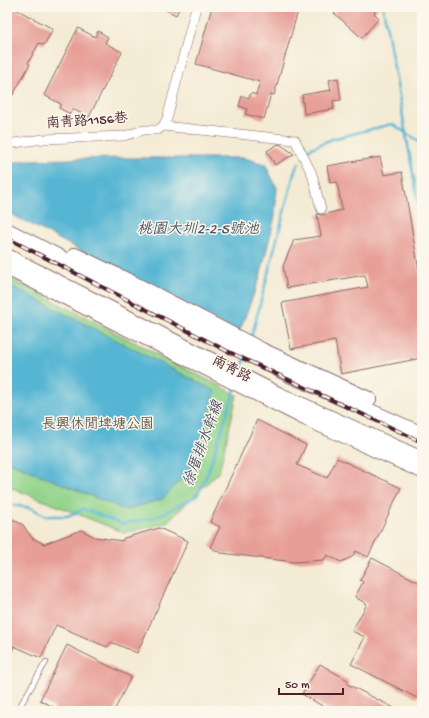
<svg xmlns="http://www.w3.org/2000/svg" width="429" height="718" viewBox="0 0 429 718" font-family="'Gochi Hand','LXGW WenKai TC',sans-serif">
	<rect width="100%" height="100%" fill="#fbf7ec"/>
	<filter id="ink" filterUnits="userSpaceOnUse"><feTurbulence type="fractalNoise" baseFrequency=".025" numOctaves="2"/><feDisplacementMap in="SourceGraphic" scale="8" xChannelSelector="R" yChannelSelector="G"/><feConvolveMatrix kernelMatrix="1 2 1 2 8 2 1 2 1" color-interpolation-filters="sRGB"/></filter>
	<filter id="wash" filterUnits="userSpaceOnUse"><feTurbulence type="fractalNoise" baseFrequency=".012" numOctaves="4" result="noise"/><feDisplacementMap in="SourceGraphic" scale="16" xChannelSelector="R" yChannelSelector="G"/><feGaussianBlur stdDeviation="0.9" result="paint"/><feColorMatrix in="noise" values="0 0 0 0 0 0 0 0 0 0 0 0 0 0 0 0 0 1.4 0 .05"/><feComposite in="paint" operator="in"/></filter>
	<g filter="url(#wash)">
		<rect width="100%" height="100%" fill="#f4ebd4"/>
		<path fill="#91d38a" stroke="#6e795a" d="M7 277 237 395 219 472 166 523 125 533 7 486Z"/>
		<path fill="#55b5d3" stroke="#506a7f" d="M124 158H244L265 164 277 188 275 216 260 277 239 333 7 212V164L27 160Z
			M7 284 215 391 197 461 163 499 125 510 7 461Z"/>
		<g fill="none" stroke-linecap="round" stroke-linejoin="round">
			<path stroke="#55b5d3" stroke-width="2.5" d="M383 7 422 223
				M307 150 332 139 392 124 417 140 422 141
				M251 339 295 170 299 163
				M241 370 245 358
				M7 504 31 508 46 516H68L84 509 122 524 154 518 197 496 208 472 235 389"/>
		</g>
		<g id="blocks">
			<path fill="#e79e96" d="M7 7H12L53 29 44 45 39 43 28 63 30 64 13 95 7 92Z
				M160 7H180L176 15Z
				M212 7H299L274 95 271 94 264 119 245 114 247 109 239 106 242 96 249 98 251 93 256 95 260 82 196 64Z
				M339 7H379L374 13 379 18 362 38 334 13Z
				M78 28 95 37 98 31 108 37 105 43 122 52 89 117 72 109 70 114 59 108 61 104 44 95Z
				M338 78 341 100 333 101 334 109 304 114 302 95 331 90 329 80Z
				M278 144 281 145 294 154 275 165 267 151Z
				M380 157 384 175 402 172 420 277H421L422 281V358L341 374 335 341 291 349 282 303 368 287 365 275 287 288 283 266 294 240 321 236 317 214 322 215 342 210 337 182 330 183 327 166Z
				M257 420 306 445 297 465 327 478 337 458 401 488 368 557 356 551 352 557 341 562 327 555 324 560 294 562 221 553 210 547 220 527 210 522Z
				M7 516 23 525 32 538 44 544 81 530 95 537 122 541 124 538 159 528 188 541 137 653 111 642 107 647 56 625 41 658 14 646 7 662Z
				M372 558 422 584V689L417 698 351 664 365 637 352 631 367 604 355 597 363 582 360 580Z
				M67 645 131 677 114 711H54L55 708 40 700Z
				M320 664 349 681 347 684 400 711H331L302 694Z"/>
		</g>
	</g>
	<g filter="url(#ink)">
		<use href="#blocks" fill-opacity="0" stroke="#866666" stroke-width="1"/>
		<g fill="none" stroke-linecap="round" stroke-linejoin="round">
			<defs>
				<path id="service" d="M7 711H8
					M17 711 46 662"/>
				<path id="minor" d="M163 126 295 140 312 174 321 209
					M7 144 44 139 124 136 144 130H158L163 126 167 119 196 7"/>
				<path id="primary" d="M7 230 289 375 422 434
					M75 255 133 283 262 350 369 399
					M7 256 278 394 422 459
					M7 268 305 418 422 471"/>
			</defs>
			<use href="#service" stroke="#866666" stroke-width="6"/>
			<use href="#minor" stroke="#866666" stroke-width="10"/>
			<use href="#primary" stroke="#866666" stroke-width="16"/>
			<use href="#service" stroke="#fff" stroke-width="4.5"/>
			<use href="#minor" stroke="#fff" stroke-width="9"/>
			<use href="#primary" stroke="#fff" stroke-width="14"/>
			<defs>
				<path id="rail" d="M7 238 227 351 422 442"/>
			</defs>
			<use href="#rail" stroke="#4a1f2b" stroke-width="4"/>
			<use href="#rail" stroke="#fbf7ec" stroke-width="2.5" stroke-dasharray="8" stroke-linecap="butt"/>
		</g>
	</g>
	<g text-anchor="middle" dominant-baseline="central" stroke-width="3" stroke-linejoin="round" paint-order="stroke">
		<g font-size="14" fill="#4a1f2b" stroke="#fbf7ec">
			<text transform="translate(87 122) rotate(-4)">南青路1156巷</text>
			<text transform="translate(231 370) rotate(27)">南青路</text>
		</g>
		<g font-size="14" fill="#5f5548" stroke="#fbf7ec">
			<text x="98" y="425">長興休閒埤塘公園</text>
		</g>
		<g font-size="15" font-style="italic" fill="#4e5466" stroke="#fbf7ec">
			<text x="198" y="230">桃園大圳2-2-5號池</text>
			<text transform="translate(204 444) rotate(-70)">徐厝排水幹線</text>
		</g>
	</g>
	<rect width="429" height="718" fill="none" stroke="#fbf7ec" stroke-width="24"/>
	<path d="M279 688v6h64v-6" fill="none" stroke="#4a1f2b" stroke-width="2"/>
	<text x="285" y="688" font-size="12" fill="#4a1f2b" stroke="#fbf7ec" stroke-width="3" paint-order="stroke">50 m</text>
</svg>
